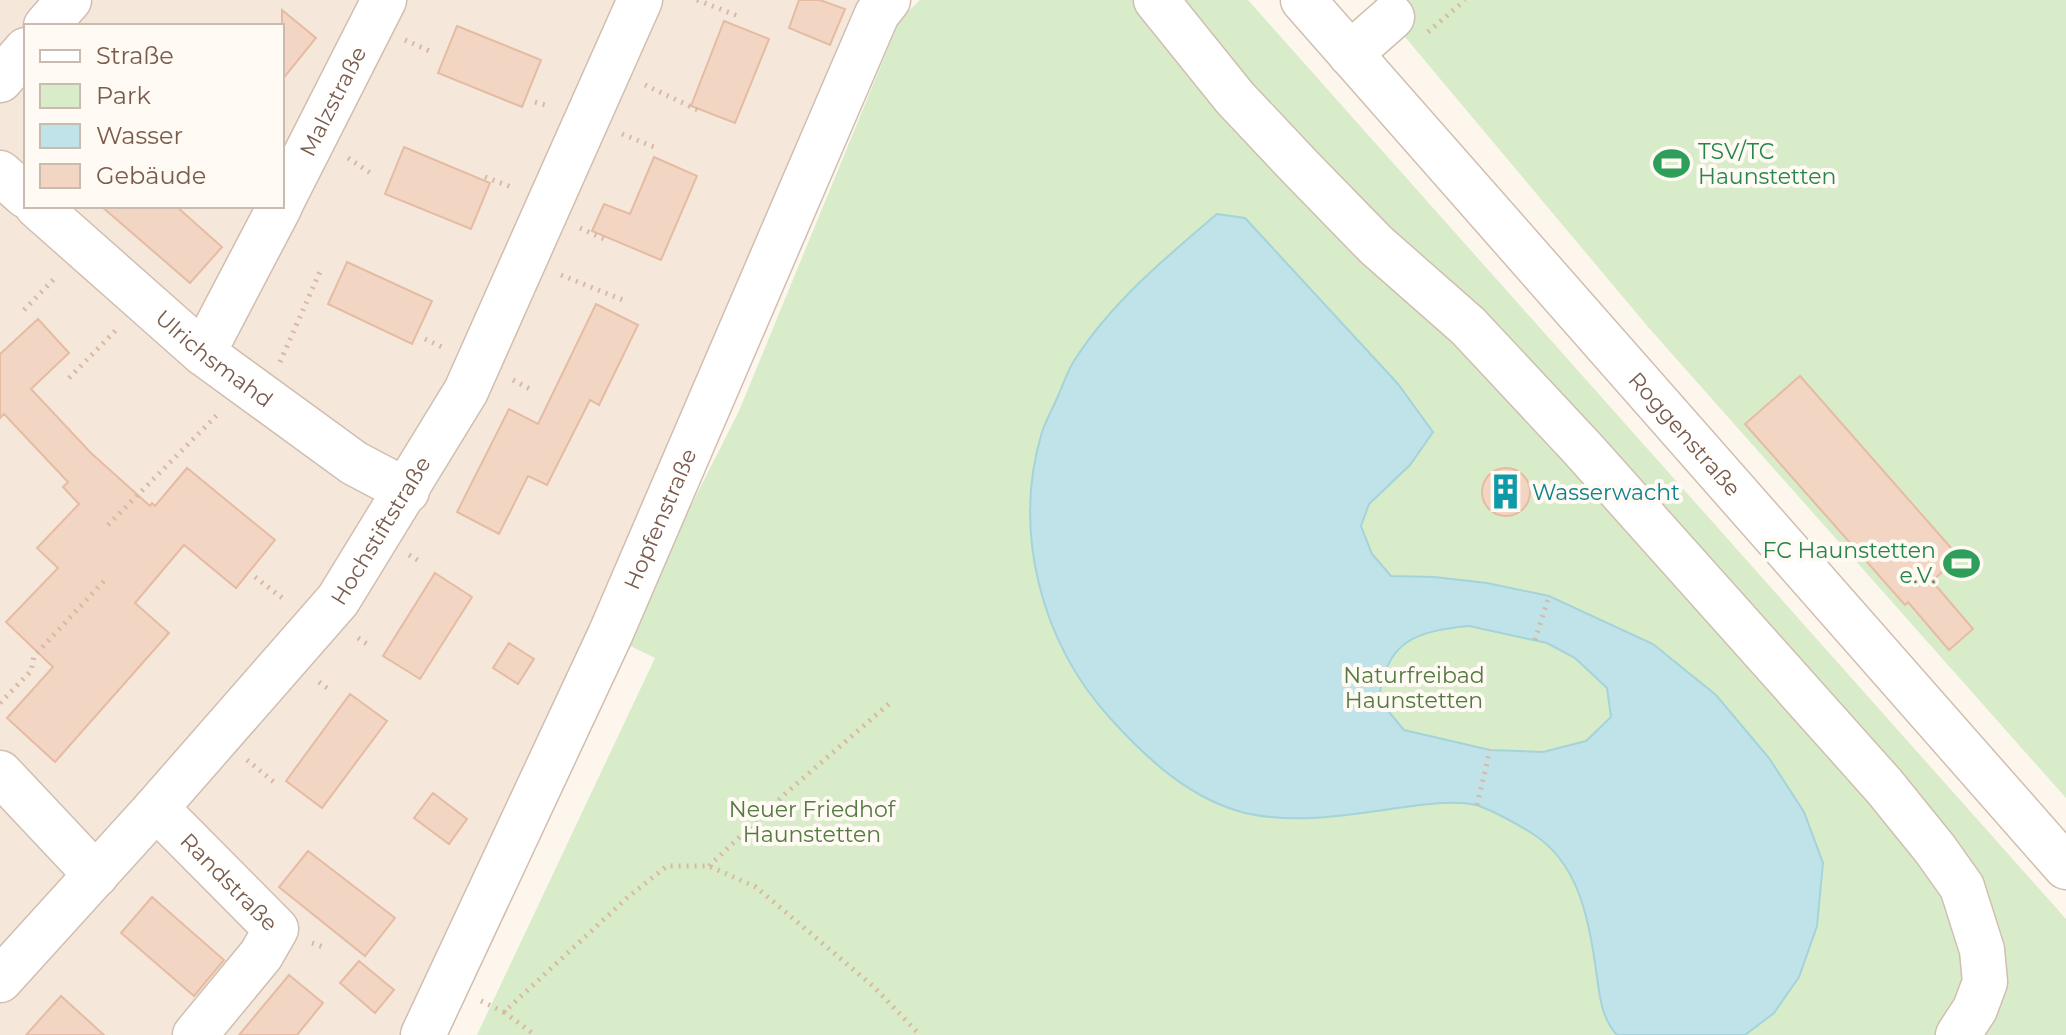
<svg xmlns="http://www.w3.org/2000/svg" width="2066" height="1035" viewBox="0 0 2066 1035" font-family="Montserrat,sans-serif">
	<rect width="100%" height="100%" fill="#fdf6ec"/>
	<path fill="#f5e8da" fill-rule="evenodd" d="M0 0H890L406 1035H0ZM26 26H282V206H26Z"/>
	<path fill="#d8ecc9" d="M920 0H1248L2066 919V1035H477L655 658 622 642 739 411 900 19Z
		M1374 0H2066V798L1649 328Z"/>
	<path fill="#bfe3e8" stroke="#a5d3da" stroke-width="2" fill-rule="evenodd" d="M1217 214 1245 218 1398 384 1433 432 1410 465 1369 504 1361 526 1372 554 1391 576 1434 577 1487 583 1549 596 1653 644 1716 695 1769 758 1804 812 1823 863 1817 926 1799 977 1774 1013 1745 1035H1617C1599 1016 1599 987 1595 963 1588 915 1577 862 1533 834 1519 825 1492 810 1476 805 1454 800 1427 804 1405 807 1354 814 1297 825 1245 813 1190 799 1147 759 1110 718 1041 642 1012 531 1042 432 1046 420 1053 408 1058 396 1063 385 1067 372 1074 361 1110 304 1166 257 1217 214ZM1469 626 1547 643 1575 658 1607 688 1611 717 1586 741 1543 752 1490 750 1404 730 1379 700C1385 641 1416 631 1469 626Z"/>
	<path fill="#f3d5c3" stroke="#e6bba3" stroke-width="2" d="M799 0H820L845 9 830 45 789 28Z
		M282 10 316 38 282 80Z
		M724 21 769 39 735 123 691 106Z
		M457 26 541 60 522 107 438 73Z
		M404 147 490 183 471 229 385 194Z
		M654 157 697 176 661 260 592 231 604 204 630 214Z
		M101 206H176L222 247 190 283Z
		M347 262 432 301 412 344 328 304Z
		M596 304 638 325 599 405 590 400 547 485 528 476 499 534 457 512 509 409 538 424Z
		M38 319 69 353 31 389 91 453 150 506 152 503 155 506 187 468 275 540 236 588 184 545 135 603 169 633 55 762 7 718 53 667 6 622 58 568 37 548 79 504 63 487 68 482 4 414 0 418V354Z
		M1800 376 1959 557 1932 581 1973 629 1949 650 1908 602 1905 605 1745 424Z
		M1482 492a24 24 0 1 1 48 0a24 24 0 1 1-48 0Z
		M435 573 472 597 420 679 383 656Z
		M509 643 534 659 518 684 493 668Z
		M350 694 387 721 322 808 286 781Z
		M433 793 467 819 449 844 414 818Z
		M308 851 395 918 365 956 279 887Z
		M152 897 224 960 194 996 121 933Z
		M359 961 394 990 375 1013 340 983Z
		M289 975 323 1003 297 1035H239Z
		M61 996 104 1035H26Z"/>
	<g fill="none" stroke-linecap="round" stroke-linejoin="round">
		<defs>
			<g id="minor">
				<path d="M1156 0 1235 98 1300 167 1376 245 1468 326 1582 448 1884 786 1935 849 1962 887 1982 950 1985 982 1975 1009 1958 1035"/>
				<path id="s1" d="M1303 0 2066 867"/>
				<path d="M46 26 69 0"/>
				<path d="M1350 54 1392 17"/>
				<path d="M0 80 26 50"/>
				<path d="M0 173 26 196"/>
				<path id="s2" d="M282 201 384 0"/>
				<path id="s3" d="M37 206 203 353 354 463 407 491"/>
				<path d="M203 353 280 206"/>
				<path d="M0 773 96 875"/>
				<path id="s4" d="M156 808 276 929 261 955 195 1035"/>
				<path id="s5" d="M0 980 156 808 338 600 466 391 640 0"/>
				<path id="s6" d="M423 1035 610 635 877 14 888 0"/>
			</g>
		</defs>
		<use href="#minor" stroke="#d1beb0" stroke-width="47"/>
		<path stroke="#d9b8a5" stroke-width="5" stroke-dasharray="2 6" stroke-linecap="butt" d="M697 0 738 16
			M1428 32 1465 0
			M405 40 434 53
			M645 85 702 112
			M535 102 549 106
			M622 134 659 149
			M348 158 372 174
			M485 177 514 188
			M580 228 604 239
			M561 275 623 300
			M24 310 57 276
			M425 339 442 347
			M280 362 322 267
			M69 378 119 327
			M513 380 530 389
			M108 525 220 412
			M409 555 422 563
			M255 577 286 601
			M358 638 370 646
			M1535 640 1549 596
			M319 682 331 691
			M0 703 31 671 34 656 104 581
			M247 760 274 782
			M1477 805 1490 750
			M709 866 785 794 891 702
			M312 943 326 948
			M481 1001 504 1012 628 897 667 866H709L756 887 874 987 920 1035
			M504 1012 535 1035"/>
		<use href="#minor" stroke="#fff" stroke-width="44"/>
	</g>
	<defs>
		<symbol id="stadium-bare" viewBox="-9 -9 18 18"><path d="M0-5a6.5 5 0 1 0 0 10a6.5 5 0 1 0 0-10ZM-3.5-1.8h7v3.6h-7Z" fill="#2e9e5b" stroke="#fffaf3" stroke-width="2.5" paint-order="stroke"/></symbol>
		<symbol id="building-bare" viewBox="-9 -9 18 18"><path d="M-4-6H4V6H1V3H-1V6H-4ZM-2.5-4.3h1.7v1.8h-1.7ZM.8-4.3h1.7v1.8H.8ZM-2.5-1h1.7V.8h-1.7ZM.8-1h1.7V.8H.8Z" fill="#0f9aa8" stroke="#fffaf3" stroke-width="2.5" paint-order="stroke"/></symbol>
	</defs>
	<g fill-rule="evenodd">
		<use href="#stadium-bare" x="1646" y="138" width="51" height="51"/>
		<use href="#building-bare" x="1480" y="466" width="51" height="51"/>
		<use href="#stadium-bare" x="1936" y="538" width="51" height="51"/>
	</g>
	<g text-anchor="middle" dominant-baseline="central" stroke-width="8" stroke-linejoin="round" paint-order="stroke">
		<g font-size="22" fill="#7a5c4d" stroke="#fffaf3">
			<text stroke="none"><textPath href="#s2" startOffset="112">Malzstraße</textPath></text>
			<text stroke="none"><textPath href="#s3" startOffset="234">Ulrichsmahd</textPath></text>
			<text stroke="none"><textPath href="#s1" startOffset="578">Roggenstraße</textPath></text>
			<text stroke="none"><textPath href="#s6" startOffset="568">Hopfenstraße</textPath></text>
			<text stroke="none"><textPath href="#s5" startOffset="590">Hochstiftstraße</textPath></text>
			<text stroke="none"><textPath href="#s4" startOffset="104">Randstraße</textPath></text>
		</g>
		<g font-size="22" fill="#27864d" stroke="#fffaf3" text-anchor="start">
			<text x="1698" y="151">TSV/TC<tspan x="1698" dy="25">Haunstetten</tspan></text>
			<text x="1936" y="550" text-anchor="end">FC Haunstetten<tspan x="1936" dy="25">e.V.</tspan></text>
		</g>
		<g font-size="22" fill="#0d838f" stroke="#fffaf3" text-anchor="start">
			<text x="1532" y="492">Wasserwacht</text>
		</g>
		<g font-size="22" fill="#537a41" stroke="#fffaf3">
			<text x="1414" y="675">Naturfreibad<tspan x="1414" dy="25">Haunstetten</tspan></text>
			<text x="812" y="809">Neuer Friedhof<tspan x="812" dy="25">Haunstetten</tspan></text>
		</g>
	</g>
	<rect x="24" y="24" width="260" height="184" fill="#fffaf3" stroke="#cabbb1" stroke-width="2"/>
	<rect x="40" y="50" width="40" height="12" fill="#ffffff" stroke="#cabbb1" stroke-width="2"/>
	<text x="96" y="64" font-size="24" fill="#7a5c4d">Straße</text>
	<rect x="40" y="84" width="40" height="24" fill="#d8ecc9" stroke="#cabbb1" stroke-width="2"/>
	<text x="96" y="104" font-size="24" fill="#7a5c4d">Park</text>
	<rect x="40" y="124" width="40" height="24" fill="#bfe3e8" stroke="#cabbb1" stroke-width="2"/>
	<text x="96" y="144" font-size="24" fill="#7a5c4d">Wasser</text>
	<rect x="40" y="164" width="40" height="24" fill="#f3d5c3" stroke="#cabbb1" stroke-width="2"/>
	<text x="96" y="184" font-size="24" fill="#7a5c4d">Gebäude</text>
</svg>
